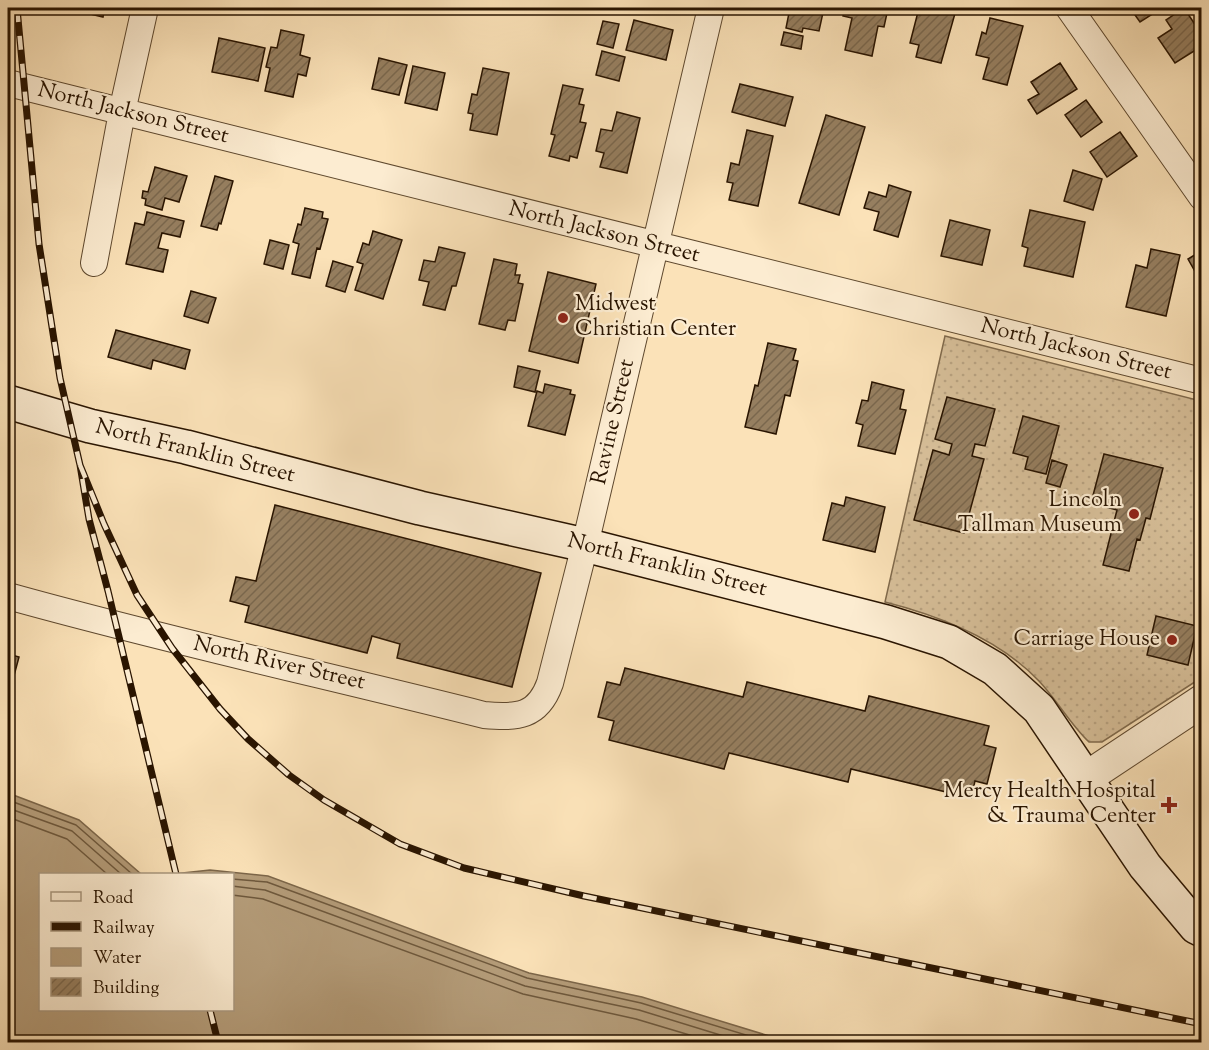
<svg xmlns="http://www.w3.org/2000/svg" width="1209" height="1050" viewBox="0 0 1209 1050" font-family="'Sorts Mill Goudy',serif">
	<defs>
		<pattern id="grass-dots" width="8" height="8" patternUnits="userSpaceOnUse" patternTransform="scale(1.5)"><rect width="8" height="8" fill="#d7bf99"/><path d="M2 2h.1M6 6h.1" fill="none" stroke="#b9a382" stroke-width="1.8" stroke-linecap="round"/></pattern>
		<pattern id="building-hatch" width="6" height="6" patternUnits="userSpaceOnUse" patternTransform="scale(1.5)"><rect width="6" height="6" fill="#967f60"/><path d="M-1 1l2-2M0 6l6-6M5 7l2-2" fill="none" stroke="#7a674d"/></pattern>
	</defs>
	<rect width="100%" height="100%" fill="#fbe2b8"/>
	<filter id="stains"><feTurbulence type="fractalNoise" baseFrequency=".00333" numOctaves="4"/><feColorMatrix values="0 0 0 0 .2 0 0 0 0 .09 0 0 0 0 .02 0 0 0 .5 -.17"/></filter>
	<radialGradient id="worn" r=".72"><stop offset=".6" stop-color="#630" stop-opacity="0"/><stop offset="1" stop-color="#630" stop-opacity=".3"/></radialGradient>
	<path fill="url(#grass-dots)" stroke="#806a4c" stroke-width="1.5" d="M945 336 1201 401V678L1102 742H1089C1070 724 1057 700 1039 681 999 639 940 616 885 602Z"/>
	<path fill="#b49c79" stroke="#7c6649" stroke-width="1.5" d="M8 793 79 820 141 874H40V1010H232V874H173L210 870 268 876 529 973 642 997 789 1042H8Z"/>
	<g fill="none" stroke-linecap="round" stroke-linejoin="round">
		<path stroke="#6e583c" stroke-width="1.5" d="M8 800 76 825 132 874
			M8 808 72 831 121 874
			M8 817 67 839 107 874
			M232 879 267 882 527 978 641 1003 769 1042
			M232 886 265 890 525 986 639 1010 743 1042
			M232 895 263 899 523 994 636 1019 713 1042"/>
	</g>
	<path fill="url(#building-hatch)" stroke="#291400" stroke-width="1.5" d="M92 8H105L103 17 90 14Z
		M790 8H824L819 31 803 28 802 32 786 28Z
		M845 8H882L881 12 887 13 884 27 878 26 872 56 845 50 852 18 843 16Z
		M919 8 935 12 937 8 956 10 941 63 916 57 919 45 910 43Z
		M1130 8H1162L1140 22Z
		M1184 8 1194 23 1202 19V46L1175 63 1158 38 1172 29 1166 20Z
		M990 18 1023 26 1007 85 983 79 989 58 976 55 982 32 986 34Z
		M634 20 673 30 666 60 626 50Z
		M603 21 619 24 613 48 597 44Z
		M281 30 304 35 300 55 310 58 306 76 298 74 293 97 265 91 270 68 266 67 271 47 277 48Z
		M784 32 803 36 801 49 781 45Z
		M219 38 265 48 258 81 212 72Z
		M602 51 625 57 619 81 596 75Z
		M379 58 407 65 399 95 372 89Z
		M1060 63 1077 89 1037 114 1028 100 1039 94 1031 82Z
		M413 66 445 73 437 110 405 103Z
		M483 68 509 73 497 135 470 130 473 114 468 113 472 94 477 95Z
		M740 84 793 97 785 126 732 112Z
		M563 85 583 89 579 104 584 105 580 122 586 123 577 158 570 156 569 161 549 156 555 135 551 134Z
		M1086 100 1102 122 1081 137 1065 115Z
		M617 112 640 118 627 173 600 167 604 153 596 151 601 129 612 131Z
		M826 115 865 127 839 215 799 203Z
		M747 130 773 136 758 206 729 200 733 183 727 182 731 163 739 165Z
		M1120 132 1137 156 1107 177 1090 152Z
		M155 167 187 176 179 202 165 198 162 210 145 205 146 199 142 198 143 191 148 192Z
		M1073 170 1102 179 1093 210 1064 201Z
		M215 176 233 181 221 224 219 223 217 230 201 226Z
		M889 185 911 192 898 237 874 230 879 212 864 208 869 192 886 197Z
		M305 208 323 212 322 218 328 219 320 249 317 248 310 278 292 274 299 244 293 242 298 224 301 225Z
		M1030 210 1085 222 1073 277 1024 266 1028 248 1022 246Z
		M147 212 184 221 180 237 162 233 158 248 168 250 163 272 126 264 135 223 144 225Z
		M950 220 990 230 982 265 941 256Z
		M373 231 402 240 383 299 355 290 363 264 357 262 363 243 369 245Z
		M270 240 289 245 283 269 264 264Z
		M439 247 465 253 456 286H452L445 310 423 305 429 282 419 280 424 260 435 262Z
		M1151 249 1180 255 1166 316 1126 307 1136 265 1147 268Z
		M1201 251 1202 272 1197 275 1188 259Z
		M494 259 517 264 515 275H520L518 283 523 284 515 321 508 320 505 330 479 324Z
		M333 261 353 267 345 292 326 286Z
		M548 272 596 284 578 363 529 351Z
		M191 291 216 298 208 323 184 316Z
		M116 330 190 350 185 369 153 360 151 369 108 357Z
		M768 343 796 349 793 360 798 361 790 396 785 395 776 434 745 427 755 385 758 386Z
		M518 366 540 371 535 392 514 387Z
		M872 382 904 390 900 409 906 410 895 454 858 446 863 425 856 423 862 400 868 401Z
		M545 384 571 390 570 394 575 395 565 435 528 426 537 391 543 393Z
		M947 397 995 409 985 446 975 444 972 456 984 459 964 533 914 520 933 450 949 455 952 444 935 439Z
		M1023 416 1059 426 1046 474 1025 469 1028 457 1013 453Z
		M1104 454 1163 468 1150 519 1146 518 1140 540 1137 539 1129 571 1103 565 1117 510 1091 503Z
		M1052 460 1067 465 1060 487 1046 483Z
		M846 497 885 507 875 552 823 540 832 503 844 506Z
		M275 505 541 573 512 687 397 658 400 644 372 636 367 653 245 622 249 606 230 601 236 577 256 581Z
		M1156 616 1197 626 1188 665 1147 655Z
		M8 654 19 657 8 698Z
		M625 668 743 697 747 682 865 711 869 696 989 726 984 745 996 748 987 784 975 781 971 798 851 769 848 782 729 753 724 769 609 740 614 721 598 717 607 682 620 685Z"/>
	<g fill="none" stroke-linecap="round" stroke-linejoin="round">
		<defs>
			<path id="minor" d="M1069 8 1202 197
				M8 83 1202 381
				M94 263 122 112 145 8
				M8 596C165 640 325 675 484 715 517 718 538 717 550 683L585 545 711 8"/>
			<path id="tertiary" d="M1086 778 1202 701"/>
			<path id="secondary" d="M8 402 90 426 186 447 420 508 585 545 886 622 949 642 995 669 1039 709 1145 866 1196 927 1202 930"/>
		</defs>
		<use href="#minor" stroke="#5e482e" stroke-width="28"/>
		<use href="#tertiary" stroke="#5e482e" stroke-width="34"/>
		<use href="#secondary" stroke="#291400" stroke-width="36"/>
		<use href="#minor" stroke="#fcecd1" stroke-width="26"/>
		<use href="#tertiary" stroke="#fcecd1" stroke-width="32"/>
		<use href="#secondary" stroke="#fcecd1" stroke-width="33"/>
		<defs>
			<path id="rail" d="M17 8 39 244 60 378 80 465 89 519 108 591 176 874
				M80 465 104 524 137 595 172 648 220 709 248 739 289 775 324 800 400 844 464 868 584 896 1202 1024
				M210 1010 218 1042"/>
		</defs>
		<use href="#rail" stroke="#291400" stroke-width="7"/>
		<use href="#rail" stroke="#fcecd1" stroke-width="4.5" stroke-dasharray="14" stroke-linecap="butt"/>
	</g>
	<g fill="#8f2418" stroke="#fcecd1" stroke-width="2">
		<circle cx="563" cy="318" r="6"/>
		<circle cx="1134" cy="514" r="6"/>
		<circle cx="1172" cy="640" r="6"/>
		<path d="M1166 796h6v6h6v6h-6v6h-6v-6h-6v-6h6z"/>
	</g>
	<g text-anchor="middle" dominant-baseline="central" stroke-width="4.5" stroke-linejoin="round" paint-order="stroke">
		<g font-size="22" fill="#291400" stroke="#fcecd1">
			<text transform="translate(133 114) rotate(14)">North Jackson Street</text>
			<text transform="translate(604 233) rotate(14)">North Jackson Street</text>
			<text transform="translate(1076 350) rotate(14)">North Jackson Street</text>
			<text transform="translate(614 422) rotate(-77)">Ravine Street</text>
			<text transform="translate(195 452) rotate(14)">North Franklin Street</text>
			<text transform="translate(667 566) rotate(14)">North Franklin Street</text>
			<text transform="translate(279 664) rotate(13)">North River Street</text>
		</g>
		<g font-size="22" fill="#291400" stroke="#fcecd1" text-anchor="end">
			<text x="575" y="305" text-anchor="start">Midwest<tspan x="575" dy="25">Christian Center</tspan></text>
			<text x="1122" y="501">Lincoln<tspan x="1122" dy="25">Tallman Museum</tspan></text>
			<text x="1160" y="640">Carriage House</text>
			<text x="1156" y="792">Mercy Health Hospital<tspan x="1156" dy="25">&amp; Trauma Center</tspan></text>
		</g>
	</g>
	<rect width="1209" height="1050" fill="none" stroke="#fbe2b8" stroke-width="30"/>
	<rect x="9" y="9" width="1191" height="1032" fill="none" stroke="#291400" stroke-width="3"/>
	<rect x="15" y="15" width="1179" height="1020" fill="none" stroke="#291400" stroke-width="1.5"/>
	<rect x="39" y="873" width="195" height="138" fill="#fcecd1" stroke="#a8967d" stroke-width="1.5"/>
	<rect x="51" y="892" width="30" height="9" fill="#fcecd1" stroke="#a8967d" stroke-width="1.5"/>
	<text x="93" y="903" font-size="18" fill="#291400">Road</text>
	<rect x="51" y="922" width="30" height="9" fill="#291400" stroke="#a8967d" stroke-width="1.5"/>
	<text x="93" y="933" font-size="18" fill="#291400">Railway</text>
	<rect x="51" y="948" width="30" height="18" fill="#b49c79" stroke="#a8967d" stroke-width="1.5"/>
	<text x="93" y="963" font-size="18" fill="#291400">Water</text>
	<rect x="51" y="978" width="30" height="18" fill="url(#building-hatch)" stroke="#a8967d" stroke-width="1.5"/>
	<text x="93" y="993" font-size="18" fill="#291400">Building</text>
	<rect width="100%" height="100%" filter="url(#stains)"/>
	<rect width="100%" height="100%" fill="url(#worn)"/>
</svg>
